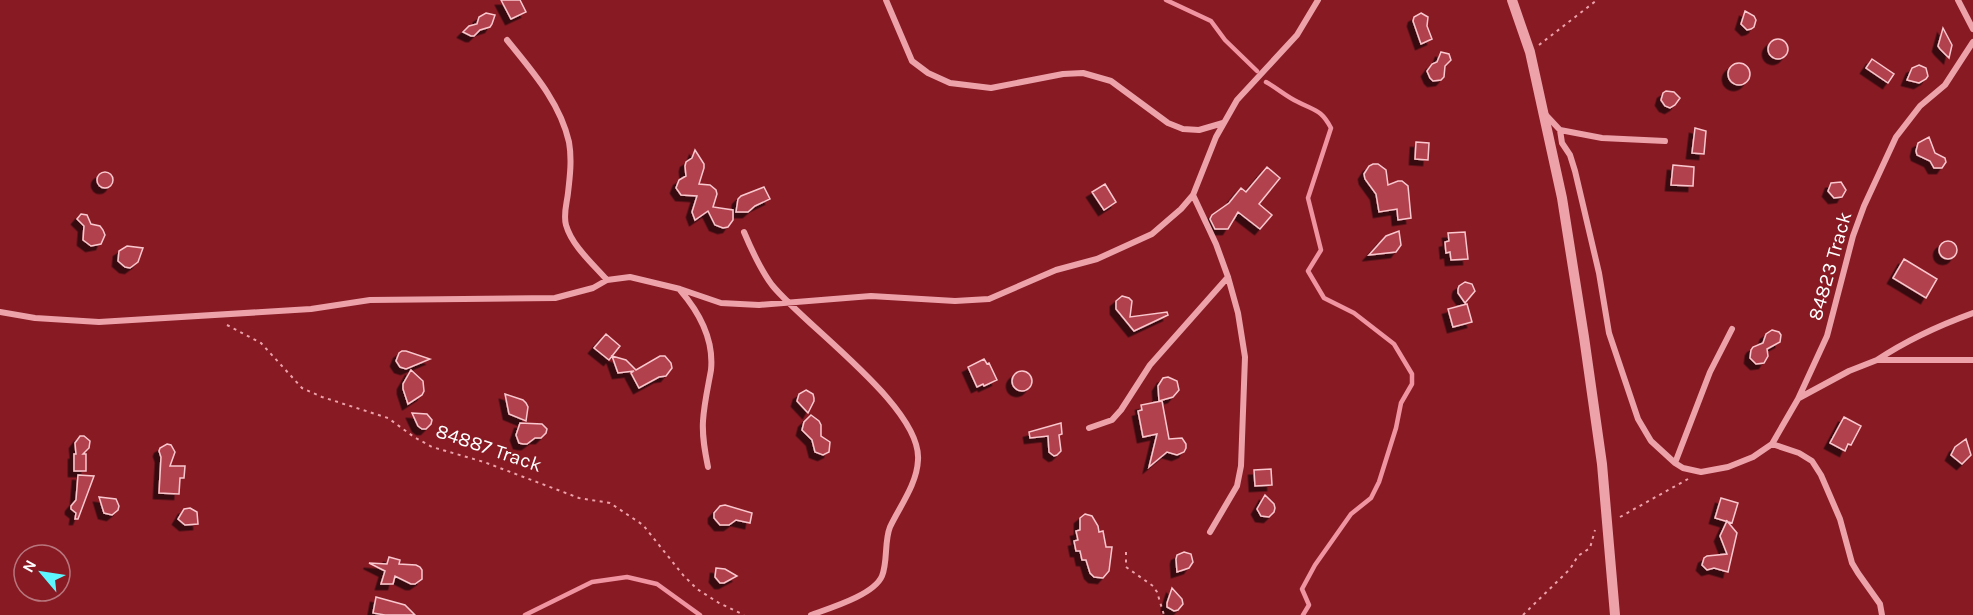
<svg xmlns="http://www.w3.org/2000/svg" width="1973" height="615" viewBox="0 0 1973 615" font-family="Karla,sans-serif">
	<defs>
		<filter id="shadow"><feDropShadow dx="-5.5" dy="5.5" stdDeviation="0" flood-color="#0009"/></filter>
	</defs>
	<rect width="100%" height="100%" fill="#881a24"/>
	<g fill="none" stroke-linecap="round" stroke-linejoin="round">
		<path stroke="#ef94a0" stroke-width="4.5" d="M1166 0 1211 21 1225 40 1257 71
			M1266 82C1277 88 1287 97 1298 102 1315 111 1321 109 1331 128L1308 198 1321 250 1308 271 1324 298 1354 313 1394 344 1412 374V384L1401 403 1396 428 1379 482 1371 498 1351 514 1315 565 1302 589 1309 605 1303 615
			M525 615 592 582 627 577 657 584 700 615"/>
	</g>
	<path fill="#b1424e" stroke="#f9c7cd" stroke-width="1.5" filter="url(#shadow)" d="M501 0H520L526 12 511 19Z
		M1745 11 1754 16 1756 20 1754 27 1751 29 1747 30 1741 24Z
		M486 13 495 15 492 24 490 27 480 30 474 36H471L463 32 469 26 477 24 479 17Z
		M1421 13 1428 17 1427 26 1432 39 1421 44 1413 21 1414 17Z
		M1943 28 1952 45 1949 58 1940 49 1938 46Z
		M1768 49a10 10 0 1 1 20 0a10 10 0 1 1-20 0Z
		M1441 52 1449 54 1451 60 1445 66 1444 77 1441 80 1433 81 1430 78 1427 71 1432 64 1437 62Z
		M1872 59 1894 74 1888 83 1866 68Z
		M1728 74a11 11 0 1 1 22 0a11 11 0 1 1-22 0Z
		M1919 65 1926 68 1928 76 1926 79 1919 83 1907 80 1912 68Z
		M1666 91 1674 92 1680 98 1675 105 1670 108 1665 106 1661 100 1663 93Z
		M1695 128 1706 131 1704 154 1692 153Z
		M1929 137 1935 153 1945 158 1946 162 1942 168H1934L1930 161 1917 155 1916 151 1918 143Z
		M1416 142 1429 143 1428 160 1415 159Z
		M695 150 704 164V168L699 184 710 185 716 190 717 194 713 207 733 210V220L728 227 723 228 715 225 708 211 695 220 692 212 697 196 681 195 676 188 679 180 686 176 685 166 686 162 692 158Z
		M1373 164H1378L1386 170 1388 185 1398 181H1402L1408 186 1411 218 1398 220 1397 209 1379 212 1376 194 1365 179 1364 174 1369 166Z
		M1673 165 1694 167 1693 186 1671 185Z
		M1267 167 1280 178 1259 204 1272 215 1260 229 1238 212 1228 229H1215L1210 219 1212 215 1229 203 1241 188 1246 192Z
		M97 180a8 8 0 1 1 16 0a8 8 0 1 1-16 0Z
		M1841 182 1846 190 1842 197 1834 198 1828 191 1831 183Z
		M1105 184 1116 202 1104 210 1092 192Z
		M764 187 770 199 755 206 748 212H736L738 199 741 196Z
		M81 214 87 215 91 224 100 226 103 230 105 235 101 244 91 246 83 240 84 226 77 219Z
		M1399 231 1401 245 1396 252 1369 255 1386 236Z
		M1465 232 1468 259 1451 260 1450 252 1446 253 1445 242 1449 241 1448 233Z
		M1939 250a9 9 0 1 1 18 0a9 9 0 1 1-18 0Z
		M127 246 143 248 138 262 130 268 125 267 118 261 119 251Z
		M1904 259 1937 279 1926 298 1893 278Z
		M1465 282 1472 284 1475 291 1465 303 1458 293V289L1459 286Z
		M1122 296 1129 298 1132 301 1130 317 1167 312 1168 315 1134 331 1116 309V301Z
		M1467 304 1472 322 1453 327 1448 309Z
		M1772 330 1779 332 1781 335 1780 342 1767 349 1768 356 1764 363 1756 364 1750 358 1751 350 1753 347 1763 343 1766 334Z
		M606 334 620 346 609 360 594 348Z
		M402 351H406L430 359 406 369 400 367 396 361 399 353Z
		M612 356 626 360 636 370 660 356H665L671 363 672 368 666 376 659 377 639 388 631 373 634 371 618 373Z
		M984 359 987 364 989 363 997 380 984 386 983 384 977 387 968 367Z
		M411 370 423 381 424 391 422 395 408 404 403 389V384Z
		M1012 381a10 10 0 1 1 20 0a10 10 0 1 1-20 0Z
		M1168 377 1177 381 1179 390 1173 397 1159 401 1158 386 1163 378Z
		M806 390 813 394 814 398V401L808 413 797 401 799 394Z
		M505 394 523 400 526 403 528 407 526 421 509 414Z
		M1162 401 1169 439 1182 438 1186 444V448L1184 452 1177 455 1167 452 1149 467 1157 434 1143 437 1138 411 1142 410 1141 405Z
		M412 413 427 414 432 420 431 424 426 429H422L418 426Z
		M811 415 819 421 821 425V436L830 442 829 452 823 455 815 452 812 440 802 430 804 422Z
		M1844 417 1861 426 1851 445 1848 444 1845 451 1830 443Z
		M520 423 542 424 547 429 546 433 541 438H535L527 444H523L519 443 516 435Z
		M1061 423 1062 434 1059 435 1061 451 1057 455 1054 456 1049 452 1048 436 1030 438 1029 432Z
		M80 436H84L90 441 89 448 83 454H86V471H74V454H76L75 443Z
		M1966 439 1971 455 1962 464 1951 455 1955 447Z
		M167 444 171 445 175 452 170 466H185L184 478H180L179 494 159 493 161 457 159 451 160 448Z
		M1271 469 1272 485 1255 486 1254 470Z
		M78 475 94 476 78 519H75L76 513 71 509V506L76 500Z
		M1265 495 1274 504 1275 508 1274 512 1269 517 1261 516 1257 509Z
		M99 497 116 499 119 506 118 510 112 515 104 513Z
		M1721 498 1738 503 1732 523 1715 518Z
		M725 505 752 513 750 523 736 520 729 525H720L714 518V513L720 506Z
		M190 508 197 512 198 524 185 525 178 519 184 509Z
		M1085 514 1092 516 1098 526 1099 532 1103 531 1106 547H1112L1109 571 1103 578 1094 577 1090 573 1086 560H1082L1080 551H1076L1074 541 1078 540 1076 531 1080 530V518Z
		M1727 521 1737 533 1728 572 1714 568 1707 570 1702 565 1704 558 1707 556 1727 554 1720 536Z
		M1184 552 1191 554 1193 562 1189 568 1177 572 1176 559 1177 555Z
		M389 557 400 560 399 564 416 565 420 567 422 570V579L415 584H411L395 576 393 584H381L385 571 369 563 387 564Z
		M716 568 725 569 737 576 724 583H720L715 577Z
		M1172 588 1182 599 1183 604 1178 610 1174 611 1167 607V603Z
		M376 597 405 605 415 615H385L373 613Z"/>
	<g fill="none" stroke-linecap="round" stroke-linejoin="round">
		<path stroke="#eda2aa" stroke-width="2" stroke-dasharray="3 4.5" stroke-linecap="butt" d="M1539 45 1597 0
			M227 325 261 343 302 388 322 397 388 418 414 437 432 447 484 462 579 498 610 503 643 525 683 575 697 589 719 603 744 615
			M1620 517 1688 479
			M1126 552V567L1153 586 1157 592 1164 615
			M1523 615 1570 569 1578 556 1590 548 1595 530"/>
		<path stroke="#eda2aa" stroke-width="6" d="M886 0 912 61 928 73 950 83 991 88 1063 74 1083 73 1111 81 1168 123 1183 129 1199 130 1223 123
			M1958 0 1973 29
			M507 40C532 71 560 102 569 142 572 159 570 176 568 193 567 203 563 214 566 225 572 246 593 264 607 280
			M1545 114 1560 130 1562 143 1570 155 1575 171 1599 273 1609 333 1638 419 1651 441 1675 463 1683 468 1701 472 1728 467 1753 457 1772 444 1798 399 1827 336 1853 236 1864 206 1896 137 1920 106 1945 85 1973 42
			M1560 130 1602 138 1665 141
			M1193 195 1216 244 1228 277 1238 313 1245 357 1241 466 1237 486 1210 532
			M744 232C752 251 760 269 772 285 805 326 922 407 918 460 917 484 900 506 890 527 884 542 888 561 882 576 874 595 830 608 811 615
			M680 290C699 312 714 340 711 370 708 387 704 404 703 421 702 437 705 452 708 467
			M0 312 35 318 99 322 311 309 370 300 555 298 593 288 607 280 630 277 680 289 721 303 759 305 871 296 955 301 989 299 1056 270 1097 259 1152 234 1181 209 1193 195 1216 137 1237 100 1297 35 1318 0
			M1877 360C1907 340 1940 325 1973 313
			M1799 398 1849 371 1877 360H1973
			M1089 428 1112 420 1121 410 1150 365 1228 277
			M1772 444 1799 453 1812 461 1821 475 1840 519 1852 563 1858 573 1880 604 1882 615
			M1675 463 1710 372 1732 329"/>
		<path stroke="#eda2aa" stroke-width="10" d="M1512 0 1530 52 1562 198 1584 337 1602 464 1615 615"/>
	</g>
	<g text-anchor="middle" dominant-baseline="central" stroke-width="4.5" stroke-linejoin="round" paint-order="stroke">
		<g font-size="20" fill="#fff" stroke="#881a24">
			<text transform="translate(1830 266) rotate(-74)">84823 Track</text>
			<text transform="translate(489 448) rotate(19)">84887 Track</text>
		</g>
	</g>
	<g transform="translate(42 573) rotate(299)"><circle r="28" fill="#881a24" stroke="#b8767c" stroke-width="1.5"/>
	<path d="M0-4.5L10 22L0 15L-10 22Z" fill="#5df7ff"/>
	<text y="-9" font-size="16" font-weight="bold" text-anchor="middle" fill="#ffffff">N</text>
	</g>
</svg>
